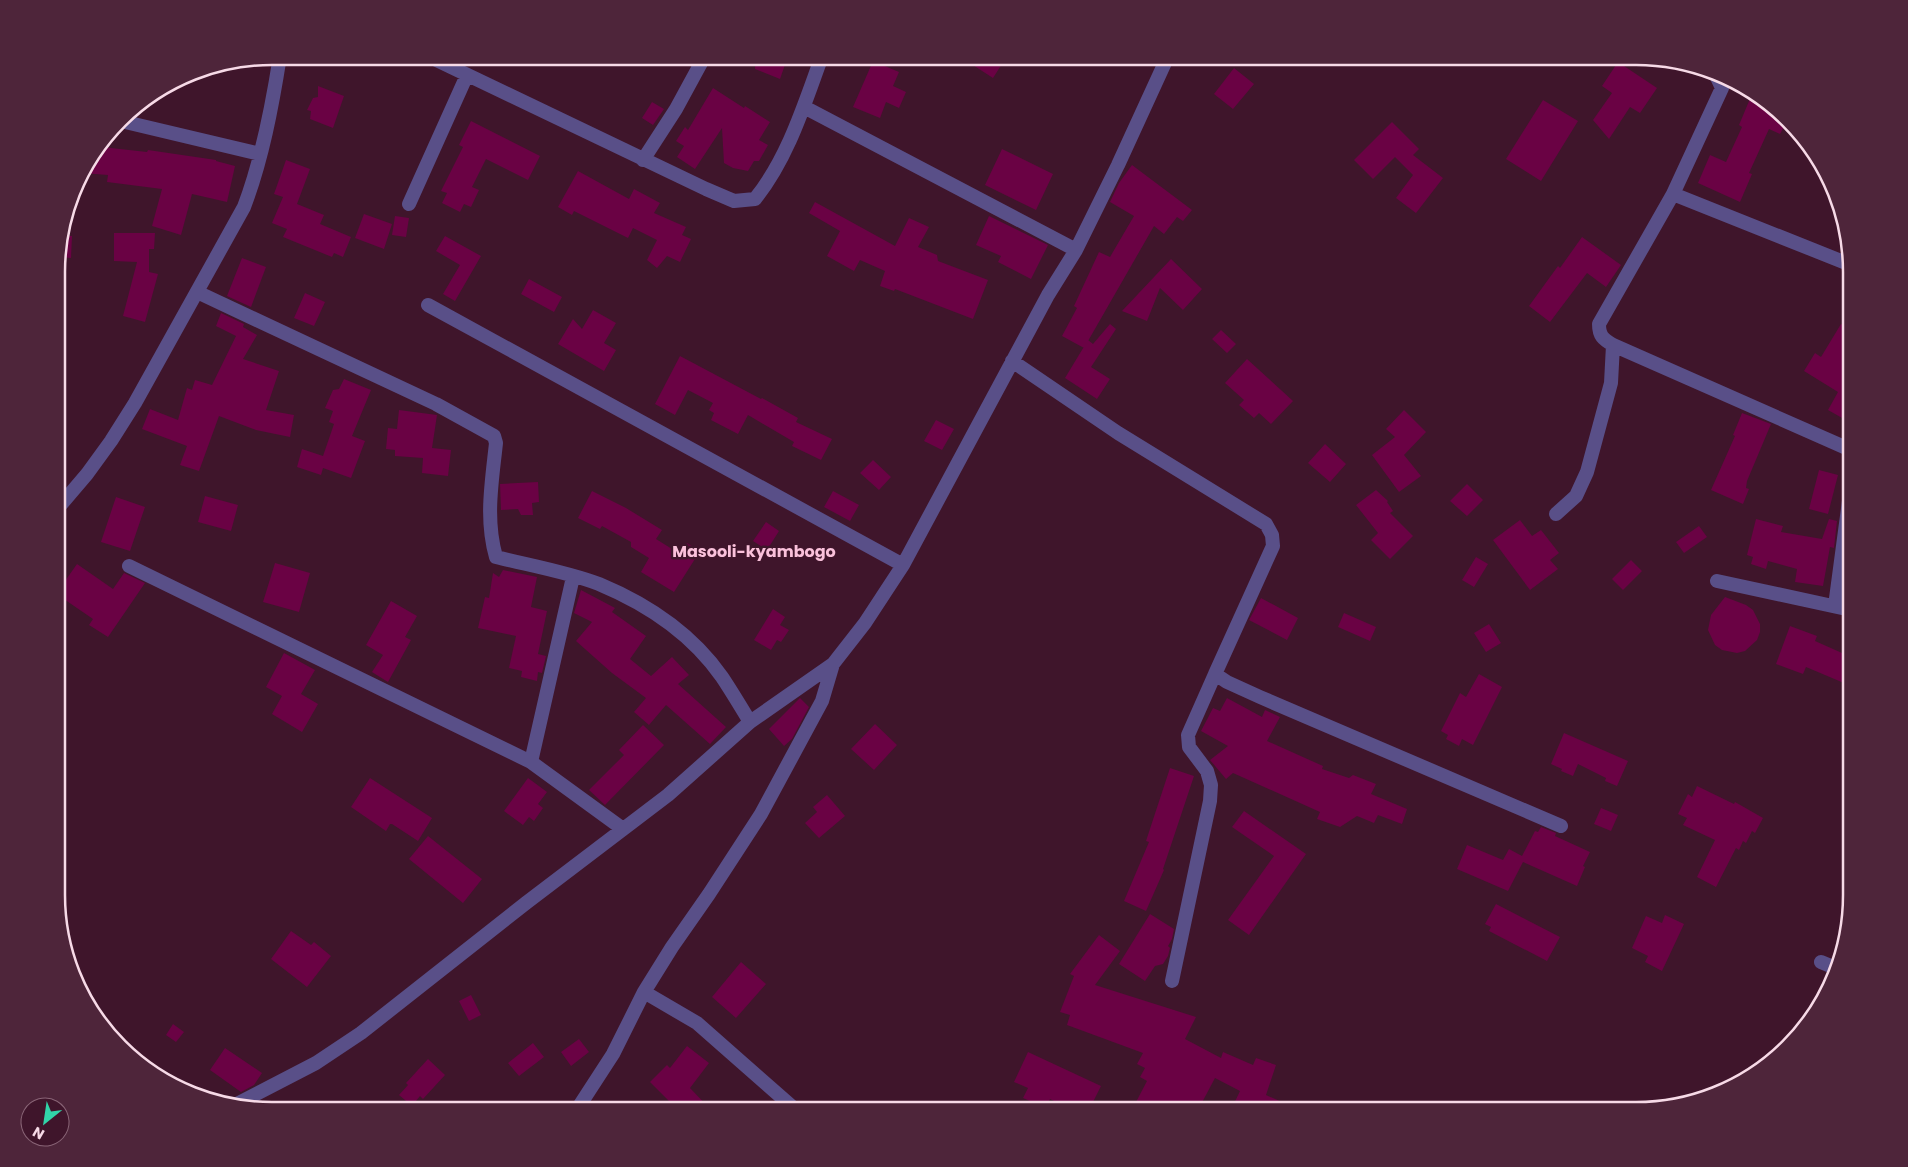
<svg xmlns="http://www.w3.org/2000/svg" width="1908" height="1167" viewBox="0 0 1908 1167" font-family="Poppins,sans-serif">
	<rect width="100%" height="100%" fill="#3f152b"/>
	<path fill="#6a0244" d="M756 56H788L780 79 755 69Z
		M959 56H1007L993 78Z
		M873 61 899 72 893 86 906 92 899 108 886 102 880 118 853 107Z
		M1618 62 1657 88 1640 113 1630 107 1609 139 1593 120 1612 93 1602 86Z
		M1234 68 1254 84 1233 109 1214 94Z
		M318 86 344 96 333 128 310 119 311 111 307 110 313 98 318 97Z
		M713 88 744 108 745 106 770 122 759 140 768 145 759 161H754L748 171 733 168 724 163 722 128 695 169 677 157 684 146 676 141 685 127 688 130Z
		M1752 94 1760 98 1776 110 1774 113 1788 119 1780 134 1769 129 1749 173 1752 174 1740 202 1698 183 1710 155 1726 162 1742 127 1739 125Z
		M1543 100 1578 121 1541 181 1506 159Z
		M652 102 664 109 653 125 642 118Z
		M471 121 540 156 528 180 486 159 472 187 479 190 471 207 464 204 460 212 442 203 447 193 441 191 463 147 459 145Z
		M1392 122 1419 149 1413 155 1443 178 1416 213 1396 198 1413 175 1395 157 1373 179 1354 160Z
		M102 147 147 152 148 150 216 160V161L235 166 227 202 192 194 181 235 152 226 162 189 107 182 108 175 82 173Z
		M1002 149 1053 174 1036 210 985 185Z
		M286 160 310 169 297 204 324 215 320 224 351 237 343 257 334 253 332 257 283 237 287 229 272 223 283 197 274 194Z
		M1132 165 1192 210 1183 221 1177 217 1164 234 1154 226 1084 348 1062 336 1077 308 1074 306 1099 252 1110 257 1134 216 1110 202 1119 183Z
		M578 171 629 199 634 189 660 203 654 213 686 227 682 235 691 239 680 262 667 256 657 268 647 260 657 240 633 228 628 238 574 211 572 215 558 207Z
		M815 202 895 246 909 218 929 227 918 247 937 255 938 261 988 280 973 319 895 289 894 291 880 286 885 271 860 260 854 271 827 256 840 231 809 213Z
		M364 214 392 224 384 249 355 238Z
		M395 216 409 218 406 237 392 235Z
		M989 216 1048 245 1031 279 998 262 1001 256 976 245Z
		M114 233H155L154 249H149V272L158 274 145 322 123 316 137 262 114 261Z
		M61 236H72L71 258 59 257Z
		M445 236 481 256 455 301 443 294 460 265 436 251Z
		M1582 237 1621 265 1606 287 1587 273 1550 322 1529 306 1558 266 1560 268Z
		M242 258 266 267 251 307 227 296Z
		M1171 259 1202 289 1183 310 1160 288 1147 321 1122 311Z
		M529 279 562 297 554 312 521 294Z
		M305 293 325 302 314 326 294 318Z
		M593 310 616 323 604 343 616 350 604 371 558 344 573 319 582 329Z
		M221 313 244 324 243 327 257 335 243 359 279 371 266 410 294 415 290 437 256 430 219 416 199 471 180 465 187 446 142 429 150 409 178 420 187 388 192 390 195 380 212 385 236 336 216 326Z
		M1110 324 1116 329 1091 367 1110 379 1097 399 1065 378 1088 340 1093 344Z
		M1841 324 1851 330V423L1828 410 1838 392 1804 371 1815 353 1821 357Z
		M1221 330 1236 344 1227 353 1212 339Z
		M680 356 761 399 762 398 798 418 796 422 832 439 821 460 792 446 794 442 748 415 738 434 711 420 714 413 709 410 713 403 688 390 675 415 655 404Z
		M1247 359 1293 401 1271 424 1259 413 1254 418 1239 405 1244 400 1225 383Z
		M344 379 371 390 352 436 365 441 351 478 323 468 321 475 297 467 302 449 323 456 334 424 329 422 333 411 325 408 333 390 339 389Z
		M399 410 437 415 432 448 451 450 448 476 422 473 423 458 395 456V450L386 449 388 428 397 429Z
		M1404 410 1426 432 1404 455 1421 476 1399 492 1372 455 1395 437 1386 429Z
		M1742 413 1771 424 1747 481 1746 488 1749 489 1743 504 1711 490 1735 436 1733 435Z
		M936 420 954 429 942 450 924 441Z
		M1325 444 1346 464 1330 482 1308 463Z
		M873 460 891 477 879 490 860 473Z
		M1819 470 1838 475 1828 514 1809 509Z
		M538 482 539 502 532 503 533 515H521L518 509 501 510 500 484Z
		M1467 484 1483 500 1467 516 1450 501Z
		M1376 490 1388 501 1387 502 1393 511 1390 513 1413 536 1390 559 1371 540 1378 533 1356 505Z
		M592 491 626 508 662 530 656 539 680 554 687 543 700 551 674 592 641 572 649 558 631 547V542L602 526 600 529 578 518Z
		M833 491 859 505 850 521 824 507Z
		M205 496 238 505 231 531 198 522Z
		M116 497 145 507 130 551 101 542Z
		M1756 519 1783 526 1781 532 1822 539 1829 519 1837 521 1834 548 1830 547 1823 586 1795 582 1797 569 1768 561 1766 569 1751 564 1753 557 1747 555Z
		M1520 520 1532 536 1541 530 1559 553 1550 560 1558 569 1530 590 1493 540Z
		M766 522 779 531 767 550 753 541Z
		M1699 526 1707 537 1684 553 1676 542Z
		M1476 557 1488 564 1474 587 1462 580Z
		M1631 560 1642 571 1623 590 1612 579Z
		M275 563 310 573 299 612 263 602Z
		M77 564 113 589 124 573 145 583 108 637 89 625 93 619 58 595V591Z
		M503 570 537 577 531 607 547 611 538 654 546 656 542 673 538 672 537 681 521 677 522 671 509 668 516 636 478 628 485 597 489 598 493 573 499 577Z
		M581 590 615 608 612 612 646 636 630 659 651 676 672 657 689 675 678 684 726 727 710 744 666 705 649 725 634 712 646 698 612 673 576 641 592 622 574 613Z
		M1725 597 1746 605 1753 610 1760 624V632L1757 640 1745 651 1737 653 1722 650 1715 645 1708 630 1711 615Z
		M1261 598 1298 618 1287 640 1249 620Z
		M391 601 417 616 405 637 411 640 388 682 372 672 383 655 366 645Z
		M773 609 785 617 780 625 789 630 781 642 777 640 771 650 754 640Z
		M1344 613 1376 627 1370 641 1338 627Z
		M1489 624 1501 643 1486 652 1474 633Z
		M1790 626 1817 636 1815 641 1851 657V686L1806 667 1803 674 1776 664Z
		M284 653 315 670 301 694 318 704 302 732 272 714 282 696 266 687Z
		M1479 674 1502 687 1473 745 1462 739 1459 746 1446 739 1448 735 1441 731 1460 693 1466 697Z
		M800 698 809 707 792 739 784 746 769 729Z
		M1227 698 1262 717 1265 710 1280 717 1267 741 1323 766 1322 769 1349 778 1353 775 1376 784 1371 794 1407 809 1402 824 1378 815 1374 823 1357 816 1340 827 1317 819 1320 812 1233 773 1226 779 1210 760 1228 746 1201 731 1213 708 1220 711Z
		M875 724 897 745 874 770 851 749Z
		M643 725 664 745 605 805 589 790 624 755 619 750Z
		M1564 733 1628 761 1617 786 1605 781 1606 778 1578 764 1573 776 1561 771 1562 769 1551 764Z
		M1170 768 1194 776 1163 869 1164 870 1146 911 1124 901 1149 842 1146 841Z
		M370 778 432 818 418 841 392 824H390L386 831 351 807Z
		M528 778 547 792 538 804 543 808 534 821 529 817 523 825 504 811Z
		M1697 786 1734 804 1735 802 1763 818 1755 833 1752 831 1746 843 1743 841 1739 850 1736 848 1716 887 1697 877 1715 840 1683 825 1687 818 1678 814 1688 794 1692 797Z
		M827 795 845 816 819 838 805 823 817 812 813 807Z
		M1601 808 1618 815 1611 831 1594 824Z
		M1244 811 1306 854 1249 935 1228 920 1274 856 1232 827Z
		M1541 827 1556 833 1555 836 1590 852 1583 866 1585 867 1577 886 1523 862 1508 891 1457 869 1467 845 1503 860 1509 849 1522 856 1535 831 1538 832Z
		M428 836 482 879 463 903 409 859Z
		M1496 904 1560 937 1547 961 1489 931 1491 927 1485 924Z
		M1150 914 1174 929 1172 939 1168 946 1170 948 1168 956 1163 964 1155 966 1145 981 1119 964Z
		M1665 915 1684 924 1662 971 1645 962 1648 956 1632 948 1646 916 1662 923Z
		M291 931 311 945 314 942 331 956 307 987 271 959Z
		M1099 935 1120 951 1095 985 1196 1017 1185 1039 1221 1058 1223 1052 1253 1065 1256 1058 1276 1065 1266 1095 1300 1110H1231L1240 1091 1215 1078 1198 1110H1152L1136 1102 1147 1081 1140 1077 1145 1068 1137 1064 1143 1053 1067 1025 1070 1015 1060 1012 1074 976 1070 974Z
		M741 962 766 984 736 1018 712 997Z
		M471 995 481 1015 469 1021 459 1001Z
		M173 1024 184 1032 176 1042 166 1035Z
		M579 1039 589 1052 571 1066 561 1052Z
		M533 1043 544 1057 519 1076 508 1063Z
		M687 1046 709 1063 690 1088 712 1111H675V1107L650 1082 667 1065 670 1068Z
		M225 1048 262 1073 254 1085 241 1092 210 1070Z
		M1028 1052 1101 1086 1089 1110H1084L1066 1102 1064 1106 1050 1099 1046 1108 1023 1098 1028 1088 1014 1082Z
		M428 1059 445 1075 423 1099 420 1096 412 1106 399 1095 408 1085 406 1083Z"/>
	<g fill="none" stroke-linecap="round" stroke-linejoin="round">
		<path stroke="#594f88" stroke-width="14" d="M428 56 706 189 734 201 755 199C788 158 804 105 822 56
			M1715 73 1722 88 1673 194 1599 324C1599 336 1603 339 1613 345L1851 450
			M804 107 1076 250
			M121 121 260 154
			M643 160 676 109 701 63 702 56
			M1673 194 1851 265
			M409 204 467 75
			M197 292 436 404 494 436 496 443C492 481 485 519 496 557 528 565 568 572 599 584 647 604 692 634 722 677 732 692 741 707 750 722
			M428 305 903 565
			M1012 361 1118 433 1266 524 1272 535 1273 546 1215 674 1227 682 1260 697 1561 826
			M58 508 87 474 111 441 135 403 244 207C262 160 272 107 280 56
			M1556 514 1576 496 1587 472 1611 383 1613 345
			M129 566 531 762 623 829
			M1717 581 1851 610
			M1835 606 1851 486
			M531 762 573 577
			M1821 962 1833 967
			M1172 981 1210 801 1211 785 1207 771 1189 747 1188 735 1215 674
			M644 992 697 1023 797 1111
			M233 1106 316 1063 361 1033 526 903 668 795 750 722 833 664 865 623 903 565 1048 295 1076 250 1118 165 1168 56
			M576 1111 613 1054 644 992 672 947 709 894 761 814 822 701 833 664"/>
	</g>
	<g text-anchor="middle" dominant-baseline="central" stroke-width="5" stroke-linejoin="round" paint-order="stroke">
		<g font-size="16" font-weight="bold" fill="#fac1db" stroke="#3f152b">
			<text x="754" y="551">Masooli-kyambogo</text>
		</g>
	</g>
	<path d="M0 0H1908V1167H0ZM272 65H1636A207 207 0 0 1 1843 272V895A207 207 0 0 1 1636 1102H272A207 207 0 0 1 65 895V272A207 207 0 0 1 272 65Z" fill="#4e253a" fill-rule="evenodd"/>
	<path fill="none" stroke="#f7dae7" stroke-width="2.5" d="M272 65H1636A207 207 0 0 1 1843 272V895A207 207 0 0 1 1636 1102H272A207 207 0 0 1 65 895V272A207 207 0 0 1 272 65Z"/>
	<g transform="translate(45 1122) rotate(210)"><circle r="24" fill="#3f152b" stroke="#896476"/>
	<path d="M0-4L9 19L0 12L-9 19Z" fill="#31d4a9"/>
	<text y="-8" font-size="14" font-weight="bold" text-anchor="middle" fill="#f7dae7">N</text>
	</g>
</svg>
